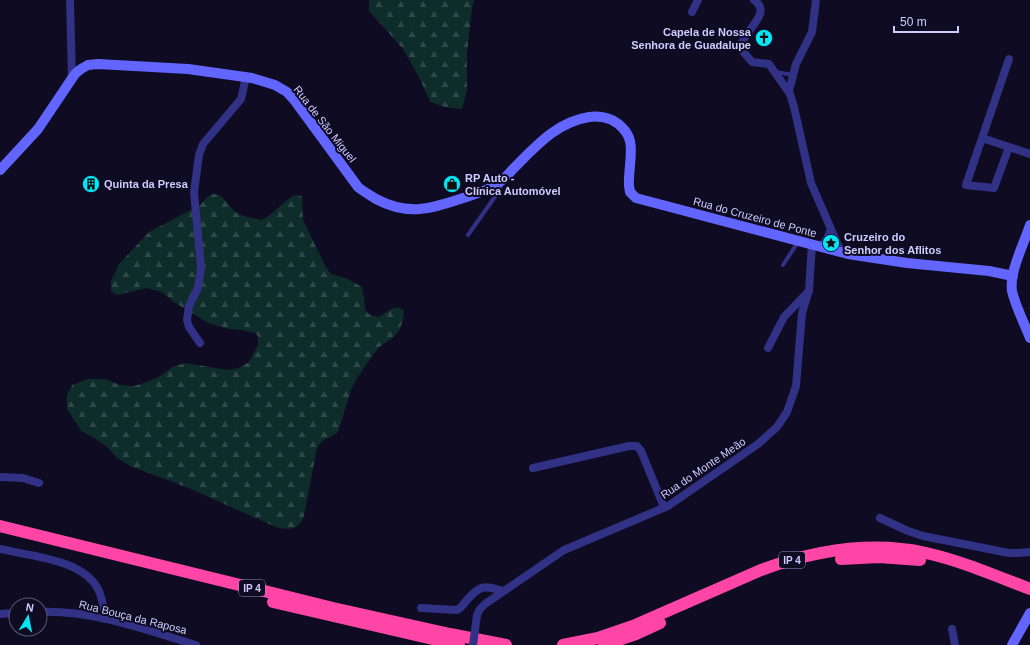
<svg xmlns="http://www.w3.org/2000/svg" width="1030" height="645" viewBox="0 0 1030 645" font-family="Helvetica,sans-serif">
	<defs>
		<pattern id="forest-firs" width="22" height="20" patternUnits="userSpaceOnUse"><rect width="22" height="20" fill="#0d2c2a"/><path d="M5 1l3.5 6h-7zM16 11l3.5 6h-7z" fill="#2f494a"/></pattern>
	</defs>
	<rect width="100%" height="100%" fill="#0e0b22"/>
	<path fill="url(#forest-firs)" d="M369 0H474L472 8 467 53V91L462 109 445 107 430 102 420 79 403 49 369 11Z
		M213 194C225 194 228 207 237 213 244 217 254 218 262 220 275 213 283 201 295 195L302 196 303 220 326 267 331 274 348 279 362 287 364 298 365 310 370 315 379 317C387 312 396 302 404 311L403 320 399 331 391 339 378 348 357 378 351 390 338 432C329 439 324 437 317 448L304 516C299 530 291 530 278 528L186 487 130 466 116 457 106 446 94 438 81 431 67 409V395L72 385 88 379H105L120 385 134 386 150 381 162 375 172 367 186 363 227 370 238 368 249 362 258 345V336L255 333 242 330 229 329 208 323 174 302 162 292 147 288 117 295 111 291V281L119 264 149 232 200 205 207 197Z"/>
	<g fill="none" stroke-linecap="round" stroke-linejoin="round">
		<path stroke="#313186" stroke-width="4" d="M776 72 793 75
			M468 235 499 191 502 182
			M783 265 798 242"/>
		<path stroke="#313186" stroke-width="8" d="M70 0 72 78
			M754 0C775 14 739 33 741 49L752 62 769 64 790 94 794 107 811 183 841 252
			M692 12 698 0
			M1009 59 966 185 994 188 1009 147
			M789 91 796 64 812 32 816 0
			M982 138 1030 154
			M821 247 827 239 831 229
			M200 343 189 327 187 320 189 306 198 288 201 267 194 192 199 155 203 144 241 99 246 77
			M768 348 784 317 809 291
			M533 468 629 446H637L641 451 664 507
			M0 477 23 478 39 483
			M880 518 908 531 923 536 1009 553H1018L1030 552
			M0 549C30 556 82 559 98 589 103 599 104 609 105 619
			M421 608 457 610C461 608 463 605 466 601 480 585 483 585 503 591
			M40 612C93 610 146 630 196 645
			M0 614 16 613
			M477 615 480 609 485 604 564 550 668 506 758 444 777 427 787 412 796 386 802 313 809 290 812 244
			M952 629 955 645"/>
		<path stroke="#6265ff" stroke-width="10" d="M0 170 38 129 75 74 81 69 88 65 98 64 188 69 252 78 275 85 287 92 295 101 358 187C364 192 370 195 376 199 408 216 431 209 463 198 475 194 487 191 497 184 504 180 509 173 515 167 536 146 557 122 589 117 597 116 605 117 612 120 620 124 628 132 630 141 633 154 628 172 629 186L630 192 636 198 848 254 907 263 989 271 1013 276
			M1030 225C1024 244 1009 272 1012 291 1015 305 1025 325 1030 338
			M1012 645 1030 613"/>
		<path stroke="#ff46a6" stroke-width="12" d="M0 526 333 608 450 634 506 645
			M841 559 879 557 920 560
			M273 602 459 645
			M563 645 598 638 633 626 761 570C813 551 872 541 926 553 962 561 996 576 1030 589
			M604 645 636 634 660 623"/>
		<path stroke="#313186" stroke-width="8" d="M473 645 477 615"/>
	</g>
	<defs>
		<symbol id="church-disc" viewBox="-11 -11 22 22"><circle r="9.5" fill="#00e7f6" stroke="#0e0b22"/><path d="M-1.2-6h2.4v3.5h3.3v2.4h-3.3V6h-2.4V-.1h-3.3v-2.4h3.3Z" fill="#111"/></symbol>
		<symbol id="building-disc" viewBox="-11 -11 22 22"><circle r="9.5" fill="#00e7f6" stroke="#0e0b22"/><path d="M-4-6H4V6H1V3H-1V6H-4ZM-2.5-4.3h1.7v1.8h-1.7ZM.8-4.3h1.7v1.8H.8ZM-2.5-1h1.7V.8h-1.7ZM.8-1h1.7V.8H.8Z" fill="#111"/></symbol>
		<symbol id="shop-disc" viewBox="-11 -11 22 22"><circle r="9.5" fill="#00e7f6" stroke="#0e0b22"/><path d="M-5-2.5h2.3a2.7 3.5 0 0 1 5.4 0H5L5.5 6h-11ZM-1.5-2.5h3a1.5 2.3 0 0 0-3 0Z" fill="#111"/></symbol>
		<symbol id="sight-disc" viewBox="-11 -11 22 22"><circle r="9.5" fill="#00e7f6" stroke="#0e0b22"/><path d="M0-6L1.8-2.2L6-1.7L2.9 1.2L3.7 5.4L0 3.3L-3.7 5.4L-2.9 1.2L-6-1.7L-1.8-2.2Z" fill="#111"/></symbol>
	</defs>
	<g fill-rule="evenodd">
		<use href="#church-disc" x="754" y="28" width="20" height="20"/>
		<use href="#building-disc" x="81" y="174" width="20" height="20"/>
		<use href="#shop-disc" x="442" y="174" width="20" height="20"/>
		<use href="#sight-disc" x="821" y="233" width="20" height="20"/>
	</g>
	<g text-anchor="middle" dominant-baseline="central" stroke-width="4" stroke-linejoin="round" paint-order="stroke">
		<g fill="#0e0b22" stroke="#9591bd" stroke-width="1">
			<rect x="779" y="552" width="26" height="16" rx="3"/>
			<rect x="239" y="580" width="26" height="16" rx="3"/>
		</g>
		<g font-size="10" font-weight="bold" fill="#cfcbff">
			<text x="792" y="560">IP 4</text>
			<text x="252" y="588">IP 4</text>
		</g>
		<g font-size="11" font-weight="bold" fill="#cfcbff" stroke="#0e0b22" text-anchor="start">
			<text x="751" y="32" text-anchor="end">Capela de Nossa<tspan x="751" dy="13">Senhora de Guadalupe</tspan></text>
			<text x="465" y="178">RP Auto -<tspan x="465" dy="13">Clínica Automóvel</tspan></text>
			<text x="104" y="184">Quinta da Presa</text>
			<text x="844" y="237">Cruzeiro do<tspan x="844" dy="13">Senhor dos Aflitos</tspan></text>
		</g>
		<g font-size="11" fill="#cfcbff" stroke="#0e0b22">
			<text transform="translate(325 124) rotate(52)">Rua de São Miguel</text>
			<text transform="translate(755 217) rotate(15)">Rua do Cruzeiro de Ponte</text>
			<text transform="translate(703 468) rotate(-34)">Rua do Monte Meão</text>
			<text transform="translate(133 617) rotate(14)">Rua Bouça da Raposa</text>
		</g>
	</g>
	<g transform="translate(28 617) rotate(10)"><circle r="19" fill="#0e0b22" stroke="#5b587a"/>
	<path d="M0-3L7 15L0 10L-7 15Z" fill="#00e7f6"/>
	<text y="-6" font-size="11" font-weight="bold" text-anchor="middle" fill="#cfcbff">N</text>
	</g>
	<path d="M894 26v6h64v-6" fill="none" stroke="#cfcbff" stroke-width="2"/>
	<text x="900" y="26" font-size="12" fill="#cfcbff" stroke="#0e0b22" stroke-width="3" paint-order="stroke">50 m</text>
</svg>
